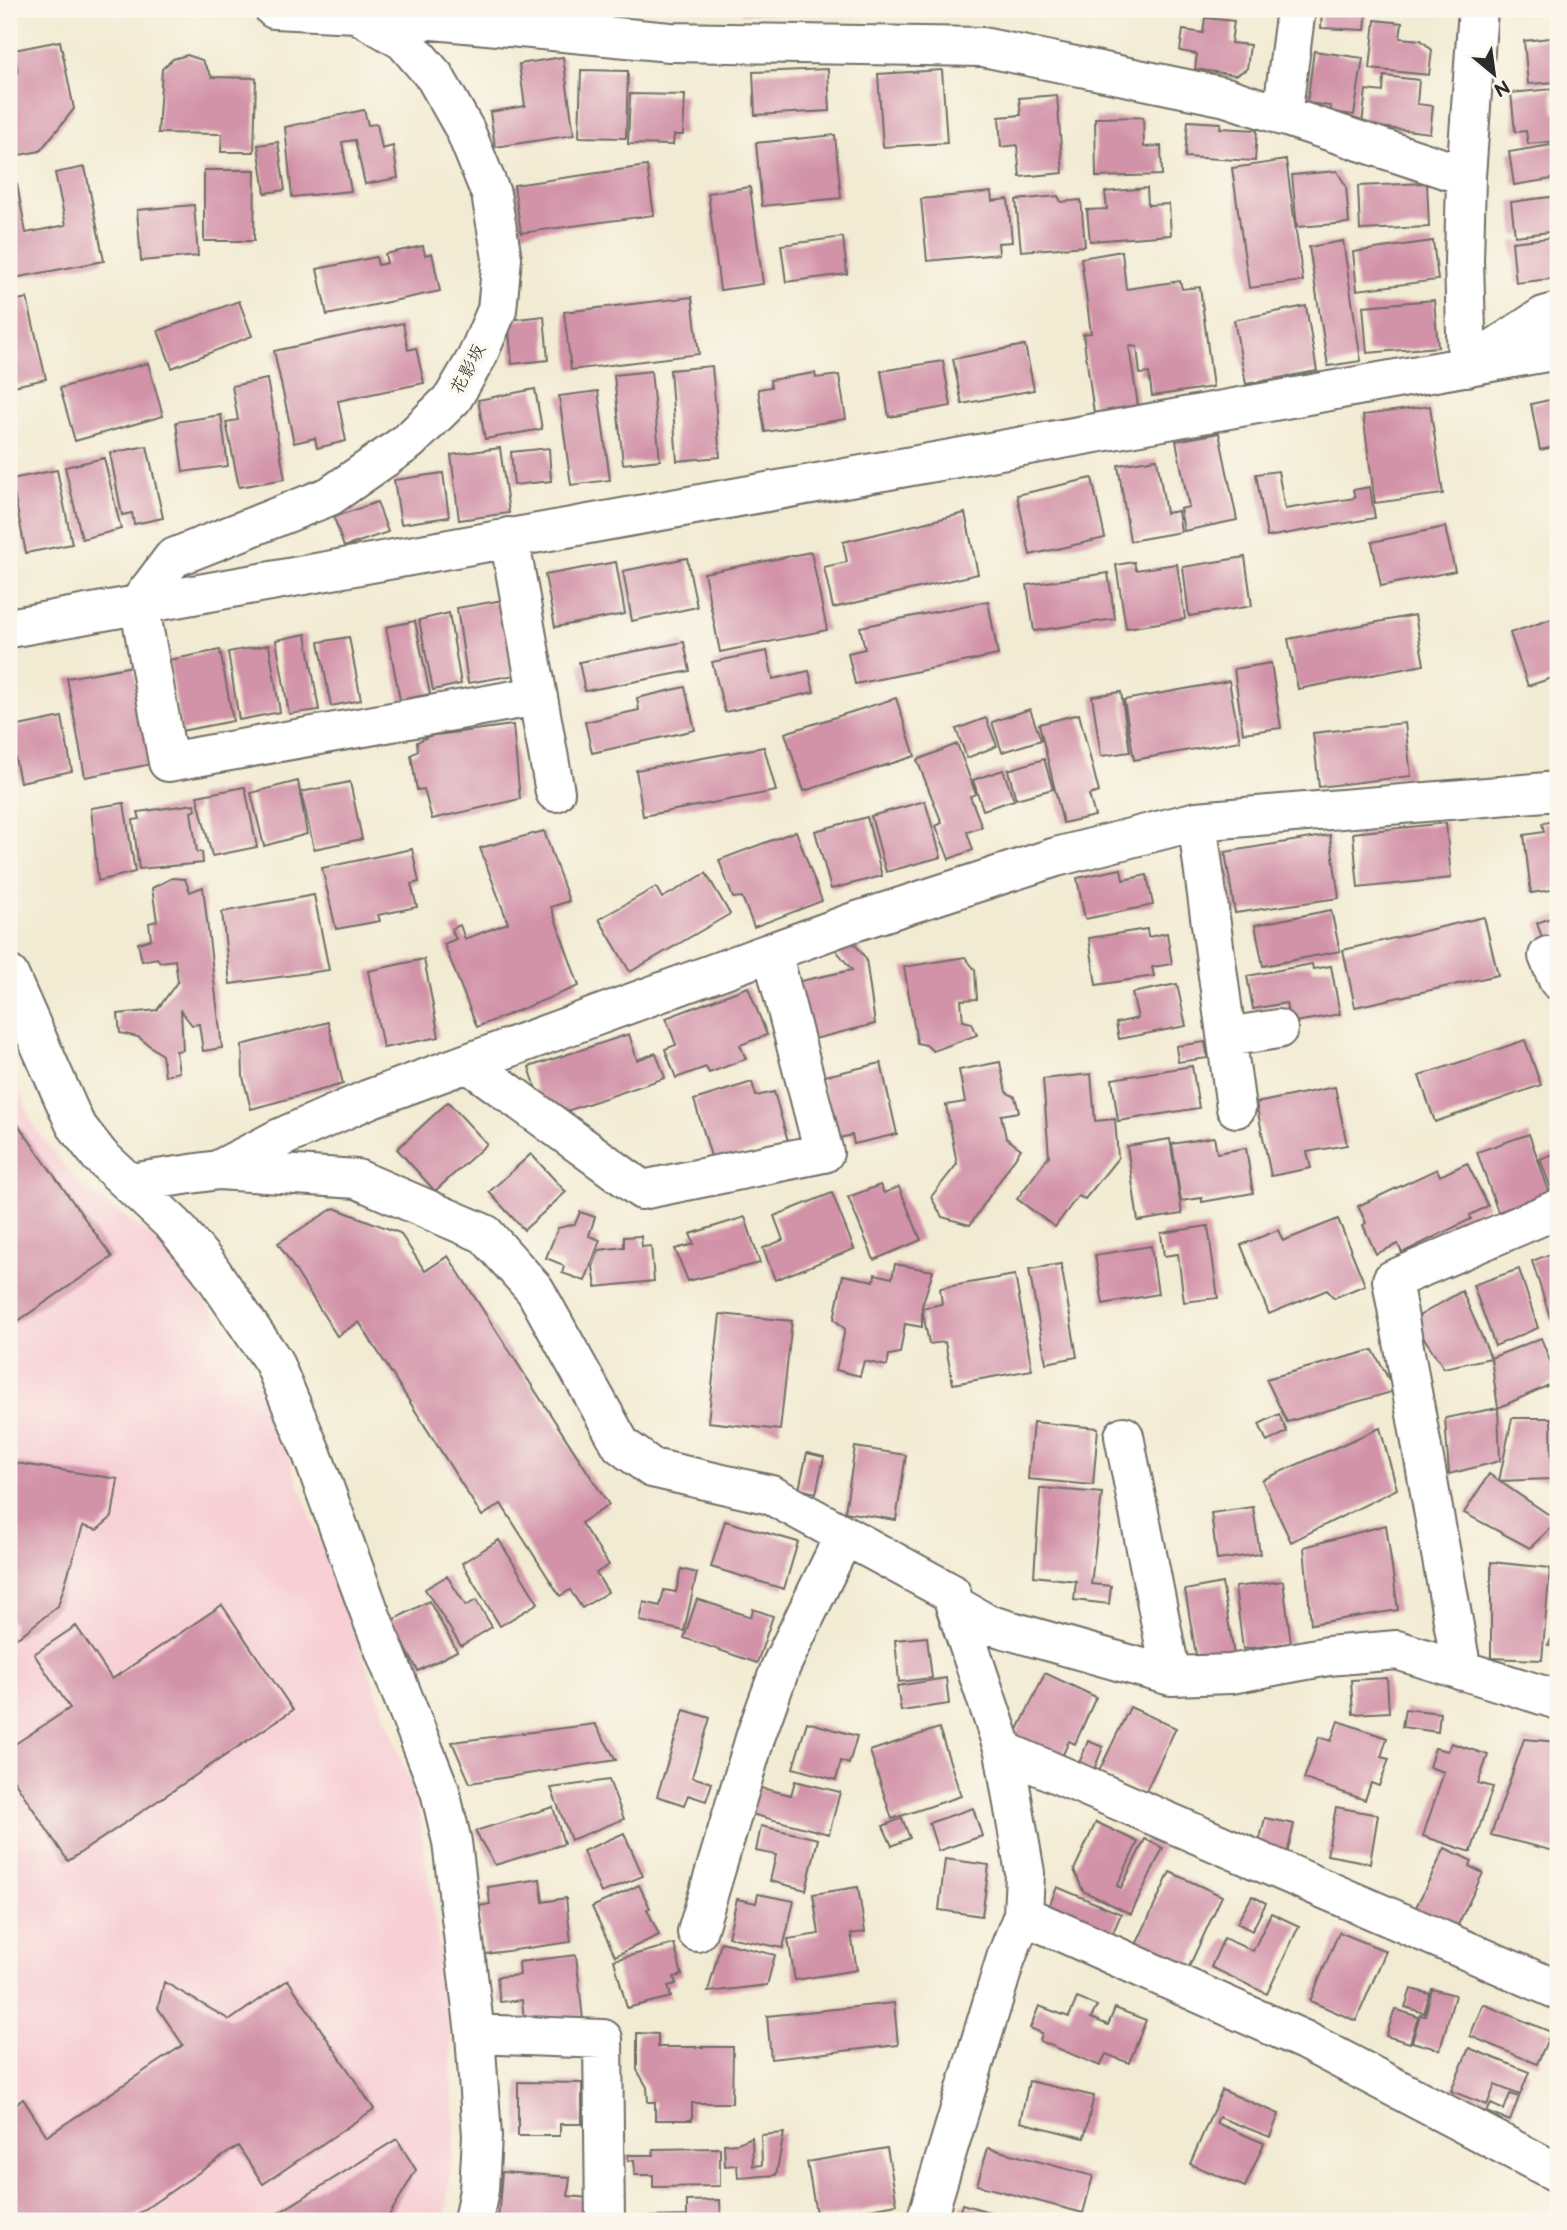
<svg xmlns="http://www.w3.org/2000/svg" width="1567" height="2230" viewBox="0 0 1567 2230" font-family="'Balsamiq Sans','Klee One',sans-serif">
	<rect width="100%" height="100%" fill="#fbf7ec"/>
	<filter id="ink" filterUnits="userSpaceOnUse"><feTurbulence type="fractalNoise" baseFrequency=".0143" numOctaves="2"/><feDisplacementMap in="SourceGraphic" scale="14" xChannelSelector="R" yChannelSelector="G"/><feConvolveMatrix kernelMatrix="1 2 1 2 8 2 1 2 1" color-interpolation-filters="sRGB"/></filter>
	<filter id="wash" filterUnits="userSpaceOnUse"><feTurbulence type="fractalNoise" baseFrequency=".00686" numOctaves="4" result="noise"/><feDisplacementMap in="SourceGraphic" scale="28" xChannelSelector="R" yChannelSelector="G"/><feGaussianBlur stdDeviation="1.57" result="paint"/><feColorMatrix in="noise" values="0 0 0 0 0 0 0 0 0 0 0 0 0 0 0 0 0 1.4 0 .05"/><feComposite in="paint" operator="in"/></filter>
	<g filter="url(#wash)">
		<rect width="100%" height="100%" fill="#f2ebd3"/>
		<path fill="#f7cfd5" d="M9 1066 36 1130 81 1186 155 1238 229 1333 269 1405 416 1798 432 1898 450 2032 455 2134 445 2221H9Z"/>
		<g id="blocks">
			<path fill="#d292a8" d="M741 9H804V13L741 14Z
				M1322 9H1367L1365 30 1321 28Z
				M1205 18 1234 21 1231 43 1250 45 1247 69 1236 75 1195 69 1197 54 1180 51 1183 30 1203 33Z
				M1375 20 1402 23 1400 38 1421 40 1432 50 1429 75 1370 69Z
				M1558 37V82L1528 84 1524 41Z
				M60 41 74 109 40 151 9 157V82L18 72 14 50Z
				M1314 51 1363 58 1354 115 1332 112 1330 106 1307 103Z
				M187 55 202 60 212 77 256 78 254 152H221L222 134 158 133 162 69 173 59Z
				M563 57 574 135 495 147 490 112 525 106 519 64Z
				M828 69 830 111 755 115 753 72Z
				M581 70 628 71 626 138 579 137Z
				M942 70 947 143 883 147 878 74Z
				M1384 76 1419 80 1417 104 1433 106 1430 133 1362 125 1366 90 1383 92Z
				M1552 89 1554 113 1558 112V141L1528 144 1526 131 1515 132 1511 93Z
				M630 94 685 95 683 135H674L673 145 628 144Z
				M1057 95 1063 173 1020 177 1017 145 1001 147 999 117 1021 115 1019 98Z
				M364 110 368 125 377 124 382 149 393 146 398 178 365 184 355 140 342 142 351 191 292 197 285 127Z
				M1143 117 1144 147 1161 146 1162 175 1096 177 1095 118Z
				M1188 121 1221 123 1220 128 1257 130 1255 161 1185 157Z
				M835 135 841 198 762 206 756 143Z
				M278 142 285 190 265 193 258 145Z
				M1558 144V178L1514 185 1509 152Z
				M1286 160 1303 281 1249 288 1232 168Z
				M647 166 654 215 521 233 514 185Z
				M85 167 104 261 9 279V186L17 184 26 233 66 225 55 173Z
				M204 170H255L254 241H204Z
				M1337 171 1346 186 1349 223 1297 227 1292 175Z
				M1427 183 1429 227 1360 230 1358 186Z
				M750 187 763 284 720 290 708 193Z
				M1147 188 1148 205 1169 204 1171 235 1090 241 1087 210 1107 209 1105 192Z
				M991 192 992 201 1008 199 1012 242 998 243 999 254 927 261 921 199Z
				M1058 196 1061 202 1081 200 1085 246 1021 251 1016 200Z
				M1558 196V231L1515 236 1511 202Z
				M194 205 198 256 141 261 137 210Z
				M843 237 847 274 786 282 781 245Z
				M1558 237V278L1516 283 1512 242Z
				M1343 241 1361 361 1328 366 1309 247Z
				M1433 241 1438 280 1357 290 1353 252Z
				M423 246 425 255 432 253 440 291 327 315 317 269 376 257 378 265 387 263 385 254Z
				M1122 251 1126 289 1180 281 1182 289 1200 287 1213 387 1152 396 1149 373 1140 374 1137 347 1129 346 1138 406 1094 413 1083 334 1091 333 1081 258Z
				M692 297 699 354 571 370 564 312Z
				M27 298 46 379 9 387V302Z
				M1434 300 1438 347 1367 353 1363 306Z
				M239 301 252 336 172 368 158 331Z
				M1306 306 1317 371 1246 384 1234 320Z
				M544 316 548 360 512 364 508 320Z
				M403 323 408 350 416 348 424 383 338 401 346 441 317 448 315 438 294 443 274 351Z
				M1025 345 1034 390 962 404 953 359Z
				M943 361 951 406 889 417 881 371Z
				M148 363 163 416 75 441 60 388Z
				M712 366 720 457 677 461 670 370Z
				M651 371 660 460 623 464 614 375Z
				M815 373 816 378 839 375 846 419 765 432 758 389 771 387 770 380Z
				M267 379 285 479 239 487 226 422 238 420 232 386Z
				M535 389 542 429 485 439 478 400Z
				M598 391 610 480 571 485 559 396Z
				M1558 398V446L1540 450 1531 404Z
				M1430 406 1443 494 1375 503 1363 415Z
				M221 415 228 466 183 472 176 422Z
				M1219 433 1237 520 1184 531 1180 509 1189 507 1176 441Z
				M147 446 163 518 134 524 132 513 122 515 110 453Z
				M500 448 509 513 459 520 451 455Z
				M549 448 551 481 514 485 511 452Z
				M104 458 121 529 82 539 65 467Z
				M1157 459 1166 513 1178 511 1181 532 1130 541 1118 465Z
				M57 470 72 544 26 553 11 479Z
				M1278 471 1285 509 1355 498 1353 490 1370 487 1375 518 1267 537 1256 474Z
				M443 473 449 517 401 524 394 480Z
				M1092 478 1105 538 1030 555 1017 495Z
				M377 502 388 532 344 547 334 517Z
				M965 513 978 574 833 608 824 567 847 562 843 542Z
				M1445 527 1455 571 1381 586 1372 542Z
				M811 552 827 630 720 652 704 573Z
				M1245 557 1252 606 1189 616 1183 567Z
				M687 558 697 607 632 621 623 571Z
				M616 562 625 614 555 627 545 575Z
				M1134 562 1136 570 1177 564 1185 619 1126 628 1116 565Z
				M1108 573 1115 619 1034 631 1027 585Z
				M503 600 515 675 468 683 457 608Z
				M988 601 998 655 855 684 848 653 865 649 860 627Z
				M449 613 461 684 433 690 419 620Z
				M1415 615 1424 665 1298 689 1288 639Z
				M1558 617V676L1528 686 1510 633Z
				M415 621 430 694 400 700 386 627Z
				M306 634 319 710 289 714 276 640Z
				M349 637 361 700 331 706 319 642Z
				M684 642 690 671 585 691 579 662Z
				M269 645 280 712 239 720 228 652Z
				M220 650 233 721 181 731 169 660Z
				M767 651 773 679 809 671 814 692 725 712 712 662Z
				M1271 663 1281 728 1243 733 1234 669Z
				M133 666 152 764 85 777 67 678Z
				M1229 681 1240 741 1134 760 1124 700Z
				M685 687 695 730 592 753 585 722 639 710 637 698Z
				M1121 692 1130 752 1101 756 1092 696Z
				M896 698 915 756 804 791 785 733Z
				M1030 709 1041 740 1002 752 992 722Z
				M1079 714 1099 792 1089 795 1095 816 1063 823 1039 724Z
				M62 717 72 771 20 782 9 728Z
				M986 718 997 746 967 758 956 729Z
				M1405 723 1411 776 1319 787 1313 733Z
				M513 725 520 799 432 819 424 789 417 790 411 755 418 751 417 742 429 736Z
				M957 744 976 794 970 796 982 827 967 832 973 850 949 859 936 826 942 823 917 760Z
				M764 747 776 791 643 816 636 770Z
				M1044 759 1053 789 1016 799 1008 770Z
				M1003 770 1014 800 983 810 973 780Z
				M298 781 307 834 264 846 251 793Z
				M350 782 362 839 314 849 301 792Z
				M245 787 257 847 212 856 197 796Z
				M925 801 941 857 886 872 871 816Z
				M124 803 135 872 98 881 91 808Z
				M195 804 196 810 191 812 197 852H202L203 863 139 869 133 820 140 819 138 812Z
				M867 817 882 876 831 889 815 831Z
				M1558 821V889L1531 893 1524 835 1544 832 1542 823Z
				M1446 823 1451 878 1358 888 1353 833Z
				M544 831 569 901 551 907 579 986 477 1027 444 944 456 939 451 929 460 925 465 939 508 923 480 848Z
				M796 831 822 901 754 927 742 897 733 898 719 860Z
				M1330 835 1339 898 1235 913 1225 852Z
				M412 849 419 882 411 884 417 907 378 915 380 921 336 929 322 868Z
				M1121 869 1123 880 1147 875 1153 905 1085 919 1077 878Z
				M706 873 730 914 630 972 599 919 656 887 662 898Z
				M172 878 185 879 190 892 203 887 222 1048 203 1051 199 1024 192 1025 181 1011 183 1050 176 1051 179 1072 165 1076 162 1055 138 1037 120 1033 118 1014 157 1010 178 981 175 960 160 962 157 958 142 961 138 943 151 939 149 923 157 921 152 888Z
				M314 895 329 970 230 984 222 912Z
				M1331 910 1340 951 1263 966 1255 925Z
				M1558 915V948L1547 952 1537 923Z
				M1484 917 1498 975 1355 1007 1343 950Z
				M1147 929 1148 937 1167 933 1172 964 1152 967 1154 976 1096 985 1089 938Z
				M852 940 866 959 875 1024 810 1040 791 983 852 970 836 950Z
				M965 957 975 970 977 999 961 1000 963 1021 972 1023 977 1035 933 1051 926 1045 917 1043 904 967Z
				M424 959 439 1037 383 1048 368 971Z
				M1312 964 1313 969 1331 966 1340 1014 1290 1023 1286 1003 1253 1009 1247 976Z
				M1177 984 1186 1026 1119 1039 1116 1023 1138 1018 1132 993Z
				M748 987 767 1035 740 1045 746 1059 709 1073 706 1067 676 1078 665 1049 676 1045 666 1018Z
				M328 1022 343 1084 251 1109 243 1077 242 1045Z
				M629 1034 637 1060 656 1053 665 1078 546 1118 529 1067Z
				M1525 1040 1541 1085 1435 1122 1419 1076Z
				M1205 1042 1208 1058 1178 1062 1176 1046Z
				M1000 1062 1006 1092 1015 1097 1019 1112 1001 1115 1006 1138 1021 1149 970 1225 942 1217 931 1197 957 1164 946 1105 965 1102 959 1070Z
				M881 1063 897 1134 854 1144 852 1135 835 1139 821 1077Z
				M1192 1066 1199 1108 1118 1121 1112 1079Z
				M1091 1074 1095 1121 1115 1119 1118 1158 1085 1199 1078 1196 1055 1227 1017 1199 1049 1156 1043 1079Z
				M752 1082 756 1096 774 1092 788 1141 713 1163 694 1100Z
				M1335 1087 1347 1145 1307 1152 1311 1168 1271 1176 1256 1103Z
				M448 1102 487 1144 435 1191 397 1149Z
				M9 1112 112 1257 9 1327Z
				M1529 1134 1550 1194 1498 1212 1477 1152Z
				M1214 1137 1217 1153 1246 1148 1253 1193 1202 1202V1198L1181 1201 1172 1144Z
				M1170 1139 1182 1214 1138 1221 1127 1146Z
				M1558 1152V1185L1551 1188 1540 1159Z
				M531 1154 566 1192 524 1230 489 1192Z
				M1467 1163 1488 1206 1470 1215 1471 1219 1402 1253 1398 1244 1376 1254 1363 1225 1366 1223 1358 1206 1437 1169 1440 1176Z
				M880 1185 884 1193 899 1187 921 1240 874 1260 848 1197Z
				M832 1193 854 1249 775 1280 763 1248 783 1240 774 1216Z
				M334 1208 400 1233 425 1271 448 1256 609 1505 581 1523 609 1565 596 1573 608 1592 582 1608 570 1590 560 1596 501 1504 482 1516 359 1322 337 1336 278 1243Z
				M580 1212 595 1217 589 1236 600 1240 585 1281 562 1273 564 1267 561 1264 546 1258 558 1228 575 1224Z
				M745 1217 760 1263 688 1281 675 1249 694 1244 690 1234Z
				M1338 1219 1365 1285 1334 1298 1327 1290 1269 1314 1241 1245 1278 1230 1283 1241Z
				M1208 1226 1218 1298 1184 1302 1178 1254 1164 1256 1161 1233Z
				M641 1236 642 1247 651 1246 654 1281 596 1287 593 1267 599 1250 624 1247V1237Z
				M1151 1246 1158 1294 1103 1304 1095 1255Z
				M1558 1251V1318L1551 1320 1532 1261Z
				M895 1264 933 1271 922 1306V1327L905 1324 900 1353 889 1355 887 1366 864 1361 860 1376 836 1370 845 1329 834 1319 843 1275 874 1281 875 1274 892 1278Z
				M1061 1264 1077 1357 1046 1363 1029 1269Z
				M1519 1269 1538 1328 1495 1346 1473 1285Z
				M1015 1275 1032 1370 953 1384 945 1342 929 1344 922 1308 942 1304 940 1288Z
				M1462 1291 1491 1358 1541 1338 1558 1381 1498 1408 1491 1358 1444 1368 1412 1320Z
				M720 1314 792 1321 780 1430 708 1422Z
				M1373 1350 1395 1391 1287 1422 1266 1379Z
				M1498 1408 1500 1461 1449 1474 1445 1418Z
				M1279 1414 1287 1432 1267 1442 1259 1424Z
				M1512 1418H1551L1552 1479 1499 1481 1558 1521 1530 1548 1464 1513 1489 1474 1499 1481Z
				M1033 1422 1098 1428 1093 1485 1028 1479Z
				M1380 1428 1397 1489 1291 1542 1262 1480Z
				M855 1447 906 1455 896 1520 845 1512Z
				M807 1453 824 1457 816 1493 799 1489Z
				M9 1462 118 1479 112 1517 97 1530 83 1526 58 1606 19 1637 12 1636 14 1622 9 1621Z
				M1040 1488 1102 1493 1091 1584 1111 1586 1109 1604 1074 1600 1076 1581 1034 1576Z
				M1253 1507 1260 1554 1217 1560 1211 1513Z
				M725 1521 798 1542 784 1589 711 1567Z
				M1386 1525 1398 1610 1311 1624 1304 1547Z
				M499 1540 538 1603 500 1626 462 1563Z
				M1491 1562 1550 1568 1542 1660 1491 1658Z
				M681 1569 697 1573 684 1631 640 1621 644 1602 660 1606 664 1590 676 1592Z
				M447 1576 466 1606 476 1600 492 1627 461 1646 425 1589Z
				M1283 1581 1291 1643 1243 1649 1235 1587Z
				M1222 1583 1234 1655 1197 1661 1185 1590Z
				M697 1599 751 1617 753 1609 773 1616 757 1663 684 1638Z
				M429 1601 457 1651 418 1671 391 1621Z
				M222 1605 293 1710 68 1861 9 1773V1748L70 1708 34 1654 76 1626 112 1679Z
				M1558 1628V1648L1548 1645Z
				M927 1637 932 1678 899 1682 895 1640Z
				M1045 1673 1096 1697 1075 1744 1069 1741 1061 1759 1014 1738Z
				M946 1678 949 1704 901 1711 897 1686Z
				M1387 1678 1389 1712 1353 1714 1351 1680Z
				M1130 1707 1176 1728 1145 1793 1099 1771Z
				M1405 1709 1440 1713 1438 1732 1402 1727Z
				M684 1710 710 1718 692 1777 712 1783 706 1801 688 1795 684 1805 657 1796Z
				M1338 1721 1387 1738 1381 1757 1389 1759 1379 1786 1371 1783 1365 1800 1304 1779 1319 1737 1331 1741Z
				M807 1722 857 1736 849 1764 841 1761 836 1780 793 1768Z
				M595 1724 616 1760 470 1783 452 1742Z
				M939 1728 961 1796 892 1819 870 1751Z
				M1524 1739 1558 1742V1852L1491 1835Z
				M1088 1741 1103 1747 1093 1772 1078 1766Z
				M1451 1743 1488 1755 1478 1783 1493 1787 1471 1852 1423 1836 1444 1772 1429 1767 1435 1748 1448 1751Z
				M609 1780 624 1819 571 1840 551 1788Z
				M795 1781 840 1792 829 1834 747 1813 753 1786 791 1795Z
				M553 1807 564 1844 495 1865 475 1831Z
				M1336 1807 1378 1815 1370 1863 1327 1855Z
				M973 1808 982 1836 938 1851 929 1823Z
				M902 1818 910 1838 892 1846 883 1826Z
				M1265 1818 1294 1824 1287 1854 1258 1847Z
				M1096 1822 1138 1842 1117 1886 1121 1888 1145 1839 1163 1848 1131 1914 1083 1891 1074 1870Z
				M761 1826 818 1839 806 1890 770 1881 776 1855 756 1851Z
				M624 1833 643 1876 601 1893 583 1851Z
				M1445 1848 1472 1861 1469 1866 1483 1873 1456 1929 1415 1909Z
				M945 1859 989 1865 982 1916 939 1910Z
				M1170 1872 1222 1896 1188 1969 1136 1945Z
				M540 1879 543 1902 566 1898 571 1942 485 1954 479 1906 490 1904 488 1887Z
				M639 1885 650 1908 647 1909 659 1935 615 1956 592 1907Z
				M858 1887 865 1932 851 1934 857 1970 795 1980 788 1939 819 1934 813 1894Z
				M1057 1887 1121 1914 1110 1940 1046 1914Z
				M758 1894 794 1901 783 1948 728 1937 737 1899 756 1903Z
				M1252 1896 1266 1903 1252 1931 1237 1923Z
				M1271 1913 1299 1926 1267 1994 1211 1967 1224 1938 1253 1951Z
				M1339 1932 1386 1951 1356 2021 1310 2001Z
				M721 1942 775 1955 767 1985 708 1992Z
				M674 1944 682 1975 674 1977 676 1984 668 1986 671 1997 627 2008 614 1960Z
				M576 1955 583 2020 541 2026 538 2017 524 2019 522 2000 500 2002 497 1977 520 1975 519 1962Z
				M288 1980 374 2109 263 2184 238 2146 132 2218 134 2221H9V2109L23 2099 47 2136 183 2045 158 2008 164 1982 230 2020Z
				M1411 1989 1430 1994 1424 2013 1405 2007Z
				M1432 1989 1455 1995 1440 2050 1412 2042 1420 2015 1425 2016Z
				M1077 1998 1097 2006 1091 2018 1108 2025 1115 2008 1146 2020 1129 2063 1106 2054 1100 2066 1040 2041 1042 2033 1030 2028 1039 2006 1069 2017Z
				M894 2003 898 2045 771 2059 767 2016Z
				M1483 2004 1551 2032 1537 2064 1470 2036Z
				M1395 2009 1418 2017 1410 2043 1386 2036Z
				M637 2033 658 2034V2047H733L732 2103H692V2120H655V2102H648L647 2087 637 2070Z
				M1469 2048 1529 2072 1520 2095 1495 2085 1487 2105 1451 2091Z
				M1029 2081 1094 2096 1084 2138 1020 2122Z
				M518 2082 582 2083V2124H560V2136H518Z
				M1222 2090 1279 2114 1270 2137 1219 2117 1216 2123 1264 2143 1245 2187 1190 2164Z
				M1510 2094 1519 2097 1510 2121 1487 2112 1491 2104 1504 2110Z
				M784 2133 776 2175 738 2178 737 2165 725 2166 724 2144 738 2143 752 2137 753 2166 762 2165 761 2135Z
				M397 2139 416 2170 386 2221H266Z
				M720 2148V2186L653 2187V2175H635L634 2160 628 2161V2155H654L653 2149Z
				M887 2148 897 2204 817 2219 807 2162Z
				M988 2148 1093 2176 1083 2213 977 2185Z
				M502 2172 570 2177 568 2196 589 2198 588 2221H498Z
				M720 2200 721 2221H647L646 2217 687 2216V2201Z
				M962 2204 1000 2215 998 2221H957Z"/>
		</g>
	</g>
	<g filter="url(#ink)">
		<use href="#blocks" fill-opacity="0" stroke="#716e66" stroke-width="2"/>
		<g fill="none" stroke-linecap="round" stroke-linejoin="round">
			<defs>
				<path id="minor" d="M274 9 357 13 670 42 983 47 1226 97 1466 176
					M1282 116 1296 9
					M1480 358 1544 316 1558 312
					M1467 367 1464 261 1466 176 1478 9
					M509 537 555 792
					M139 603 173 558 330 496 409 441 453 398 477 357 497 310 502 258 491 194 465 130 435 77 404 41 363 17
					M139 603 168 762 537 696
					M9 628 1558 350
					M1197 821 1236 1108
					M1548 956 1558 980
					M9 975 75 1124 100 1156 174 1225 208 1266 273 1361 312 1454 371 1616 440 1791 452 1842 475 2034 482 2136 479 2190 473 2221
					M1227 1037 1278 1029
					M468 1063 642 1190 824 1153 772 952
					M218 1170 280 1138 369 1099 851 923 1056 857 1197 821 1558 791
					M130 1183 218 1170 357 1179 485 1234 535 1290 621 1445 652 1468 771 1495 951 1593 1004 1751 1025 1873 1023 1915 1006 1958 926 2221
					M1124 1436 1171 1676
					M958 1607 987 1624 1171 1676 1231 1674 1328 1656 1397 1650 1558 1700
					M1462 1671 1392 1280 1558 1209
					M1004 1751 1558 1990
					M1023 1915 1304 2040 1558 2173
					M697 1932 756 1735 781 1666 844 1536
					M475 2034 603 2039 605 2221"/>
			</defs>
			<use href="#minor" stroke="#716e66" stroke-width="42"/>
			<use href="#minor" stroke="#fff" stroke-width="38"/>
		</g>
	</g>
	<g text-anchor="middle" dominant-baseline="central" stroke-width="7" stroke-linejoin="round" paint-order="stroke">
		<g font-size="18" fill="#2b2b2b" stroke="#fbf7ec">
			<text transform="translate(468 369) rotate(-62)">花影坂</text>
		</g>
	</g>
	<rect width="1567" height="2230" fill="none" stroke="#fbf7ec" stroke-width="35"/>
	<g transform="translate(1494 74) rotate(151)" stroke="#fbf7ec" stroke-width="5" paint-order="stroke">
	<path d="M0-5L12 26L0 18L-12 26Z" fill="#2b2b2b"/>
	<text y="-10" font-size="19" font-weight="bold" text-anchor="middle" fill="#2b2b2b">N</text>
	</g>
</svg>
